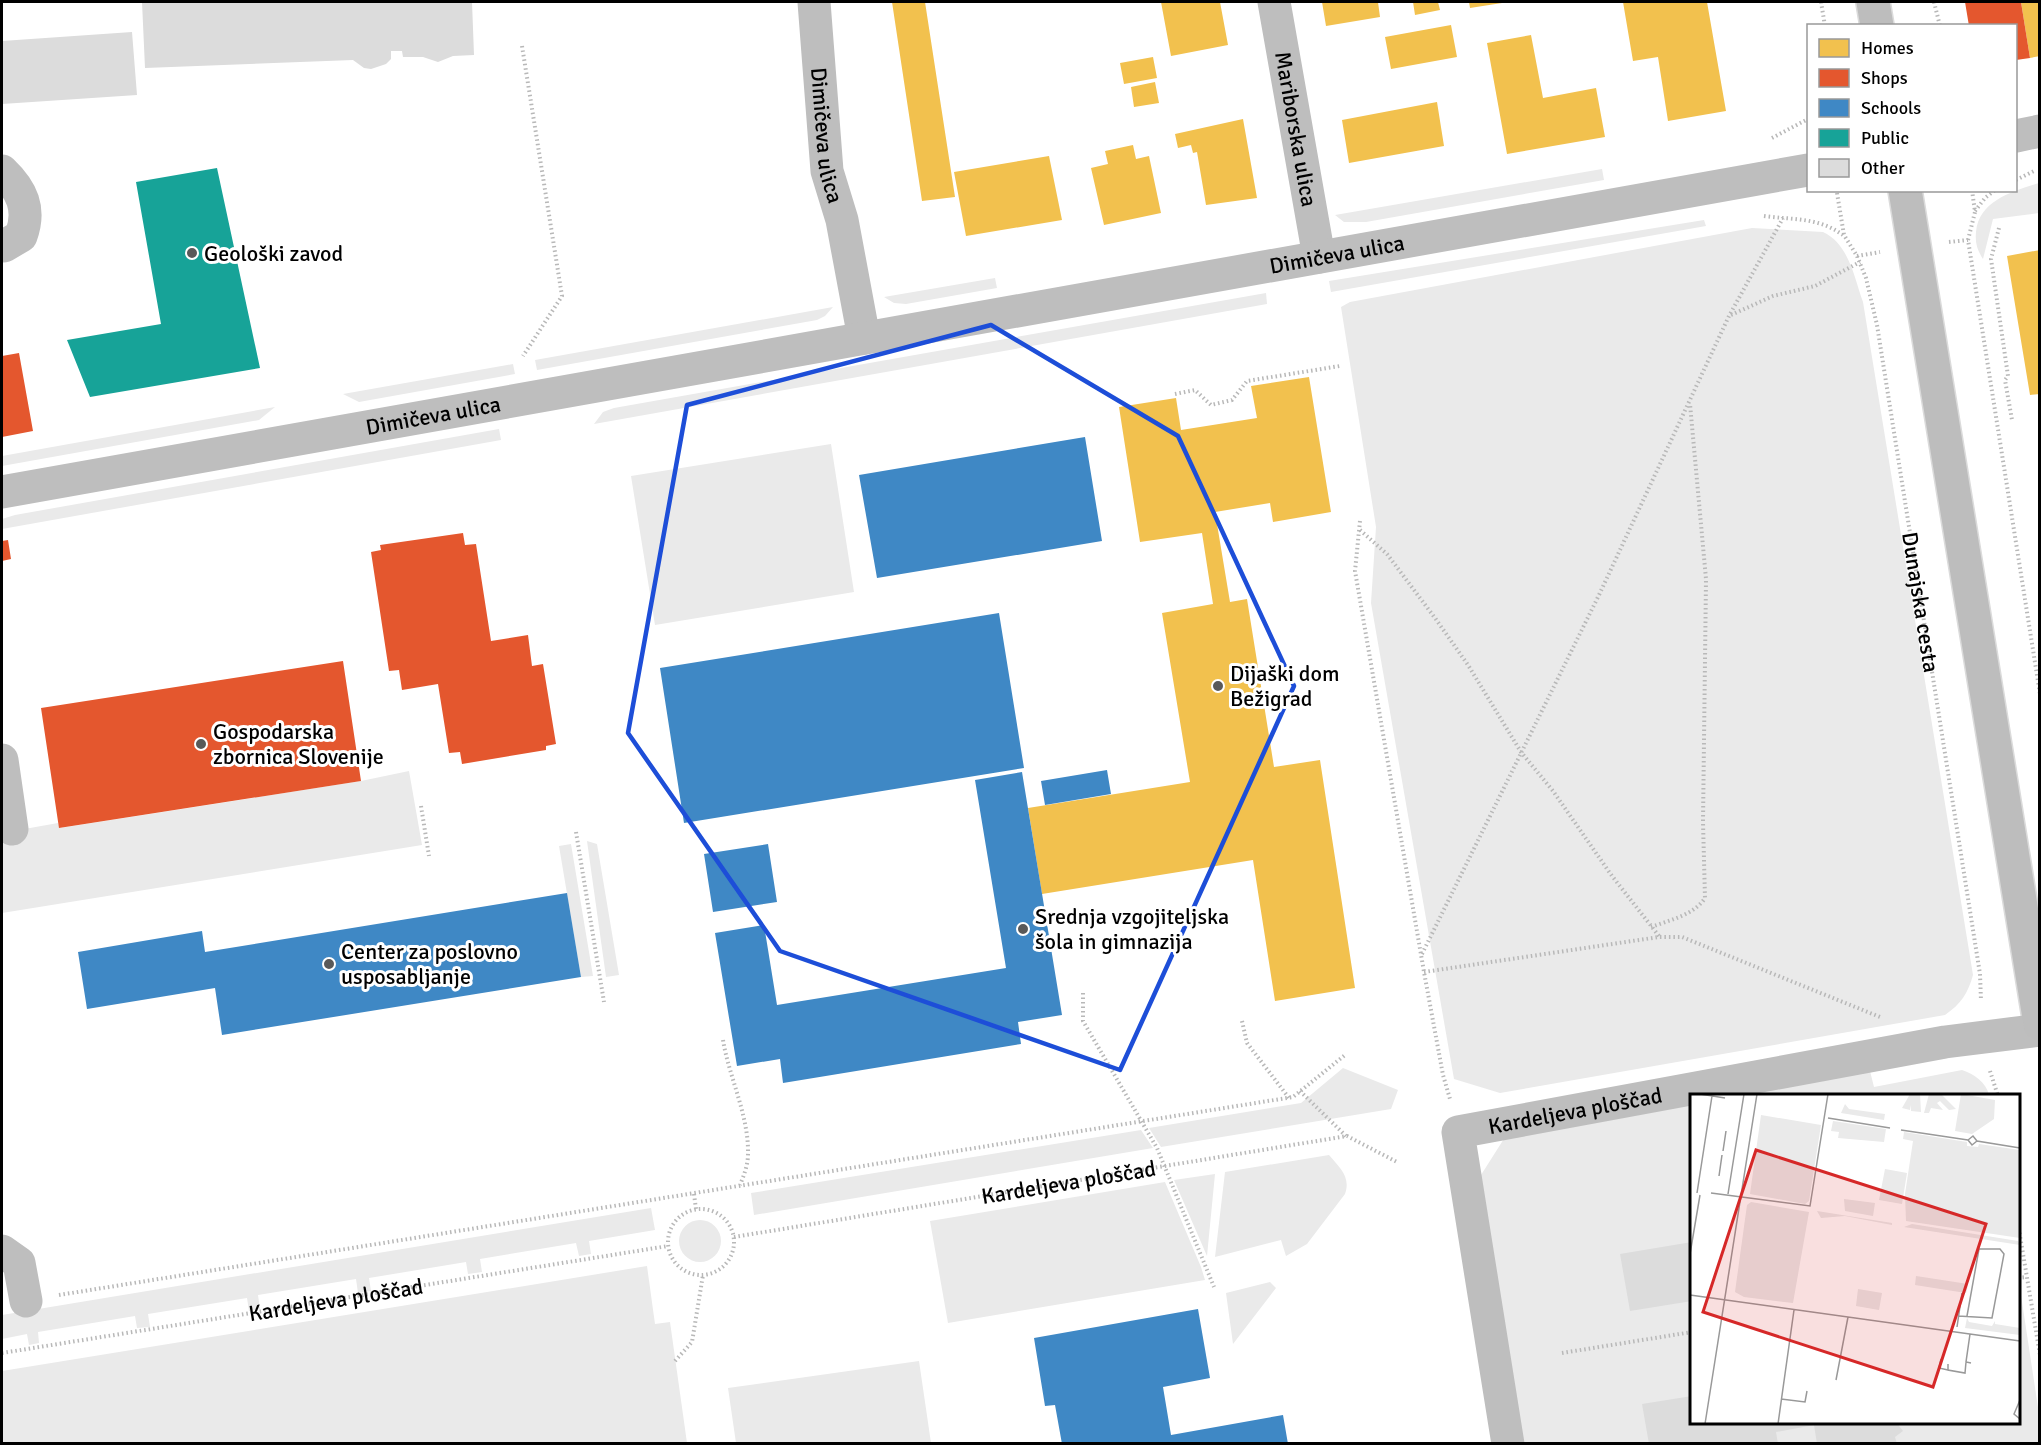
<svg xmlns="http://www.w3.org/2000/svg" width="2041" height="1445" viewBox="0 0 2041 1445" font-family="Signika,sans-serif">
	<rect width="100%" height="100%" fill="#fff"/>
	<path fill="#eaeaea" d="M1602 169 1604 180 1366 222H1344L1335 215Z
		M2039 183V213L1993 219 1983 259C1977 250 1975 243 1976 232 1979 200 2014 191 2039 183Z
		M1704 220 1706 226 1331 292 1329 281Z
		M1752 228 1823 232C1849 244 1854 277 1863 302L1973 975C1968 993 1961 1004 1945 1015L1500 1093 1454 1079 1371 603 1376 527 1341 307 1350 302Z
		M995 278 997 288 906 304 894 303 884 297Z
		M1266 293 1267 304 594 424 603 412 614 408Z
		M833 307 825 316 817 320 537 370 535 360Z
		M513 364 515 374 359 402 343 394Z
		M275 407 259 420 2 466V456Z
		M499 429 501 440 2 529V519L15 515Z
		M831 444 854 592 655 625 631 476Z
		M409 771 422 845 2 913V833L58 823 60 828 361 781Z
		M587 841 597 844 619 975 606 977Z
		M571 844 593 976 581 977 559 846Z
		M1343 1068 1398 1090 1391 1109 1161 1147 1149 1128 1301 1103Z
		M1962 1070C1974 1074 1986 1082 1989 1095L1729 1096 1870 1071 1874 1087Z
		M1691 1102 1692 1422H2018L2019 1282 2039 1414V1443H1523L1481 1175 1507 1134Z
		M1141 1130 1153 1148 754 1215 751 1193Z
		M1329 1155C1340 1168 1351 1177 1345 1194L1307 1244 1286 1256 1281 1240 1215 1257 1225 1172Z
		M1215 1174 1207 1256 1174 1180Z
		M1165 1182 1201 1267 1205 1280 948 1323 930 1221Z
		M651 1208 655 1230 589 1241 591 1254 579 1256 576 1243 480 1259 482 1272 468 1274 466 1262 369 1278 371 1291 358 1293 356 1279 258 1295 260 1309 249 1311 247 1298 148 1314 150 1327 137 1328 135 1316 38 1332 39 1343 29 1345 27 1334 2 1339V1315Z
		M679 1241a21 21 0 1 1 42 0a21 21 0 1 1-42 0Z
		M647 1266 655 1324 670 1322 687 1443H2V1371Z
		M1270 1282 1276 1288 1233 1344 1226 1293Z
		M919 1361 931 1443H736L728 1388Z"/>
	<path fill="#f2c14e" d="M892 2H925L955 197 922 201Z
		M1161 2H1220L1228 45 1171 56Z
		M1322 2H1378L1380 17 1326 26Z
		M1413 2H1438L1440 10 1415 15Z
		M1469 2H1502V3L1470 8Z
		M1623 2H1707L1726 111 1668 121 1658 57 1633 61Z
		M2021 2H2040V56L2030 58Z
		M1451 25 1457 57 1391 69 1385 37Z
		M1531 35 1543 98 1596 88 1605 137 1507 154 1487 43Z
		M1153 57 1157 78 1124 84 1120 63Z
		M1155 82 1159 103 1134 107 1131 87Z
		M1437 102 1444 146 1349 163 1342 120Z
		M1243 119 1257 198 1206 205 1197 152 1193 153 1191 145 1178 148 1175 134Z
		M1133 145 1136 159 1149 156 1161 213 1104 225 1091 168 1108 164 1105 151Z
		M1049 156 1062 220 966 236 954 172Z
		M2040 250V394L2030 395 2007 256Z
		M1309 377 1331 512 1273 522 1270 503 1215 512 1230 602 1247 599 1274 767 1320 760 1355 988 1275 1001 1253 860 1042 894 1028 808 1190 782 1162 613 1213 604 1202 533 1140 542 1119 407 1176 398 1181 430 1257 418 1251 386Z"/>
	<path fill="#e4572e" d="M1965 2H2021L2030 58 2016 60V26H1969Z
		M19 353 33 431 2 437V356Z
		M463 533 465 545 476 544 491 641 528 635 532 666 543 664 556 744 546 746V750L462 764 460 752 449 753 438 684 402 690 399 670 389 671 371 552 381 550 380 545Z
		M8 540 11 559 2 561V541Z
		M343 661 361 781 59 828 41 708Z"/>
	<path fill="#3f88c5" d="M1085 437 1102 541 877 578 859 475Z
		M999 613 1024 768 684 823 660 668Z
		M1107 770 1111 794 1045 805 1041 781Z
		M1022 772 1062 1015 1018 1022 1021 1044 783 1083 780 1059 737 1066 715 933 764 925 777 1005 1006 968 975 780Z
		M768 844 777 902 713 912 704 854Z
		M567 893 581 977 222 1035 215 988 87 1009 78 952 202 931 205 952Z
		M1198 1309 1210 1378 1163 1387 1171 1435 1283 1415 1288 1444H1062L1055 1405 1045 1406 1034 1338Z"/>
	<path fill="#17a398" d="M217 168 260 368 90 397 67 340 161 324 136 182Z"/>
	<path fill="#dcdcdc" d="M142 2H472L474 55 453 56 438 62 423 57H403L402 51H391V59L386 64 371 69 364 68 353 60 145 68Z
		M132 32 137 95 2 104V41Z
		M1692 1242V1301L1630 1311 1620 1254Z
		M1692 1396V1422H1896L1903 1431 1895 1437 1897 1444H1817L1814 1425 1776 1432 1778 1444H1649L1642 1404Z"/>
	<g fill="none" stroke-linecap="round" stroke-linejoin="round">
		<defs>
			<path id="major" d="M1873 2 1877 26
				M1905 190 2040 1024"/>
		</defs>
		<use href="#major" stroke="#dbdbdb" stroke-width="36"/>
		<g stroke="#b8b8b8" stroke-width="4" stroke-dasharray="1.5 3" stroke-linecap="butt">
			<path d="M1821 2 1825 26"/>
			<path d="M1934 2 1940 26"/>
			<path d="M522 46 562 296 523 356"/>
			<path d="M1772 138 1808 119"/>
			<path d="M2016 180 2034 171"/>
			<path d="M1972 190 1975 212 1968 240 2040 694"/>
			<path id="s1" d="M1837 193 1844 235 1857 256 1866 278 1877 325 1980 974 1981 1001"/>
			<path d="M1975 211 1985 198 1995 190"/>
			<path d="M1764 216C1793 220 1818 217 1843 235"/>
			<path d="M1999 228 1991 259 2008 376 2005 380 2012 420"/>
			<path d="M1949 242 1968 240"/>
			<path d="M1857 256 1880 252"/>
			<path d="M1731 315 1773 296 1815 286 1860 262"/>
			<path d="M1175 394 1195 390 1211 405 1232 400 1247 381 1340 366"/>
			<path d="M1360 521 1355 571 1424 972 1443 1075 1450 1099"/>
			<path d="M1360 530 1387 554 1435 618 1468 665 1521 752 1553 791 1612 876 1659 936"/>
			<path d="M421 806 429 856"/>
			<path d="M576 832 604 1002"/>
			<path d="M1651 927C1670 920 1694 915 1705 898L1703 822 1706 579 1690 404"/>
			<path d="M1422 954 1599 595 1729 316 1783 218"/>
			<path d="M1424 972 1659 937H1682L1880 1017"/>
			<path d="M1083 993V1021L1157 1148 1214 1287"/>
			<path d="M1242 1021 1247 1043 1289 1098"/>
			<path d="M723 1040C729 1077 749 1116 748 1154 748 1165 744 1175 740 1185"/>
			<path d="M1990 1071 1998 1096"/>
			<path d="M1300 1091 1346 1136"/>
			<path d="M694 1194 696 1209"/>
			<circle cx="701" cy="1242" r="33"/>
			<path d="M2018 1224 2040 1355"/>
			<path id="s2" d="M734 1237 1347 1136 1397 1162"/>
			<path d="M2018 1278 2027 1277"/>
			<path d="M59 1295 1293 1097 1345 1055"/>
			<path id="s3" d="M2 1353 668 1246"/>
			<path d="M1562 1353 1692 1332"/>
			<path d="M675 1361 692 1342 703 1275"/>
		</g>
		<g stroke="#bebebe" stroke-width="33">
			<path id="s4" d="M814 2 827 171 842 220 864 338"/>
			<path id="s5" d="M1274 2 1319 257"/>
			<path d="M2016 136 2040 131"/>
			<path d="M2 171C22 190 31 209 21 236L4 246"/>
			<path id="s6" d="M2 492 1808 170"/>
			<path d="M2 760 12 829"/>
			<path d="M2 1251 19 1263 26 1301"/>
			<path id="s7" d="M1508 1444 1458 1132 1945 1042 2040 1030"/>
		</g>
		<use href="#major" stroke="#bdbdbd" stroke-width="33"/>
	</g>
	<path fill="none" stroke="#1d4ed8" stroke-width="4.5" stroke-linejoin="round" d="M991 325 1178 436 1294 686 1120 1070 780 951 628 733 687 405Z"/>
	<g fill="#595959" stroke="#fff" stroke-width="2">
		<circle cx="192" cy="253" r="6"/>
		<circle cx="1218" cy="686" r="6"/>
		<circle cx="201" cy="744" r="6"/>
		<circle cx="1023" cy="929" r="6"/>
		<circle cx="329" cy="964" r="6"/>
	</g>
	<g text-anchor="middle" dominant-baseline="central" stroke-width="6" stroke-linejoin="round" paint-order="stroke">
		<g font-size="22" fill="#000" stroke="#fff">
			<text stroke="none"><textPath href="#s5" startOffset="129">Mariborska ulica</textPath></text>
			<text stroke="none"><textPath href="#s4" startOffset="134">Dimičeva ulica</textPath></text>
			<text stroke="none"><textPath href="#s6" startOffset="1356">Dimičeva ulica</textPath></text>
			<text stroke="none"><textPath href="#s6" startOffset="438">Dimičeva ulica</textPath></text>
			<text stroke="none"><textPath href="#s1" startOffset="420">Dunajska cesta</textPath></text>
			<text stroke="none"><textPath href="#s7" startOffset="435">Kardeljeva ploščad</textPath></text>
			<text stroke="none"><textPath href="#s2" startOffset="339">Kardeljeva ploščad</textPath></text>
			<text stroke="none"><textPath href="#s3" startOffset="338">Kardeljeva ploščad</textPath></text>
		</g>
		<g font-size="22" fill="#000" stroke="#fff" text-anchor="start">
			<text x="204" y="253">Geološki zavod</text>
			<text x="1230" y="673">Dijaški dom<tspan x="1230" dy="25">Bežigrad</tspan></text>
			<text x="213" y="731">Gospodarska<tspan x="213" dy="25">zbornica Slovenije</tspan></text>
			<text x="1035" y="916">Srednja vzgojiteljska<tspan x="1035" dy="25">šola in gimnazija</tspan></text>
			<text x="341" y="951">Center za poslovno<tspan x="341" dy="25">usposabljanje</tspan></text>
		</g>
	</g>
	<g transform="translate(1690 1094)">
		<rect width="330" height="330" fill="#fff"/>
		<path d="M220 0H230L231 18 221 17V11L220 16 212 14ZM239 0H251L266 15 259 16 250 7 247 9 253 16 241 14 239 19H234ZM271 0 305 6 304 25 282 40 265 37ZM155 10 159 15 195 20 194 26 151 19ZM71 21 131 31 119 107 115 110 60 100ZM143 27 196 35 194 48 148 44 149 38 141 37ZM214 38 277 48V52L288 53 289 50 330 56V144L216 127 215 100 223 47 213 45ZM195 75 217 79 212 110 189 106ZM154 105 185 109 183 122 155 117ZM61 108 119 118 103 209 54 203 45 198 57 111ZM127 117 202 129V131L155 122 131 124ZM222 130 328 147 330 151 214 133ZM226 182 278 190 277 196 276 199 225 191ZM168 195 192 199 189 216 166 212ZM277 224 279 228 302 232 305 227V230L330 234V241L275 234Z" fill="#eaeaea"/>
		<path fill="none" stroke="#999" stroke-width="1.5" d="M10 0 35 4M138 24 200 34M211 36 278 46M287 47 282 51 278 46 283 42 287 47 330 54M33 57 36 37M29 82 32 61M7 99 22 2M21 99 120 112 138 0M38 100 54 0M0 160 10 101M0 201 330 247M268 222 302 224 314 160 310 155H289L277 222M267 233 272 199M280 240 276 268 281 269M251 265 249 274 258 276M258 270V276L275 279 276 268M146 286 158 223M91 305 115 308 117 297M330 306 324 320 330 325M15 330 67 0M88 330 104 216"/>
		<path fill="#d62828" fill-opacity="0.15" stroke="#d62828" stroke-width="3" d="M66 56 296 130 243 293 13 218Z"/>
		<rect width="330" height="330" fill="none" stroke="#000" stroke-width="3"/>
	</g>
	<rect width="2041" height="1445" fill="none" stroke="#000000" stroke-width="6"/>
	<rect x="1807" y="24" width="210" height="168" fill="#ffffff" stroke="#999999" stroke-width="1.5"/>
	<rect x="1819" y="39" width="30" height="18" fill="#f2c14e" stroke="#999999" stroke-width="1.5"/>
	<text x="1861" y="54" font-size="18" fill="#000000">Homes</text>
	<rect x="1819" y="69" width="30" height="18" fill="#e4572e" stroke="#999999" stroke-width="1.5"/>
	<text x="1861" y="84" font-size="18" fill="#000000">Shops</text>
	<rect x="1819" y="99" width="30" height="18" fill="#3f88c5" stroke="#999999" stroke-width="1.5"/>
	<text x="1861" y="114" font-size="18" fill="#000000">Schools</text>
	<rect x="1819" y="129" width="30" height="18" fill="#17a398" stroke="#999999" stroke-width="1.5"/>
	<text x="1861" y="144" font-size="18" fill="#000000">Public</text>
	<rect x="1819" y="159" width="30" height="18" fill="#dcdcdc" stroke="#999999" stroke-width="1.5"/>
	<text x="1861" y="174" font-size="18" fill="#000000">Other</text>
</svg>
